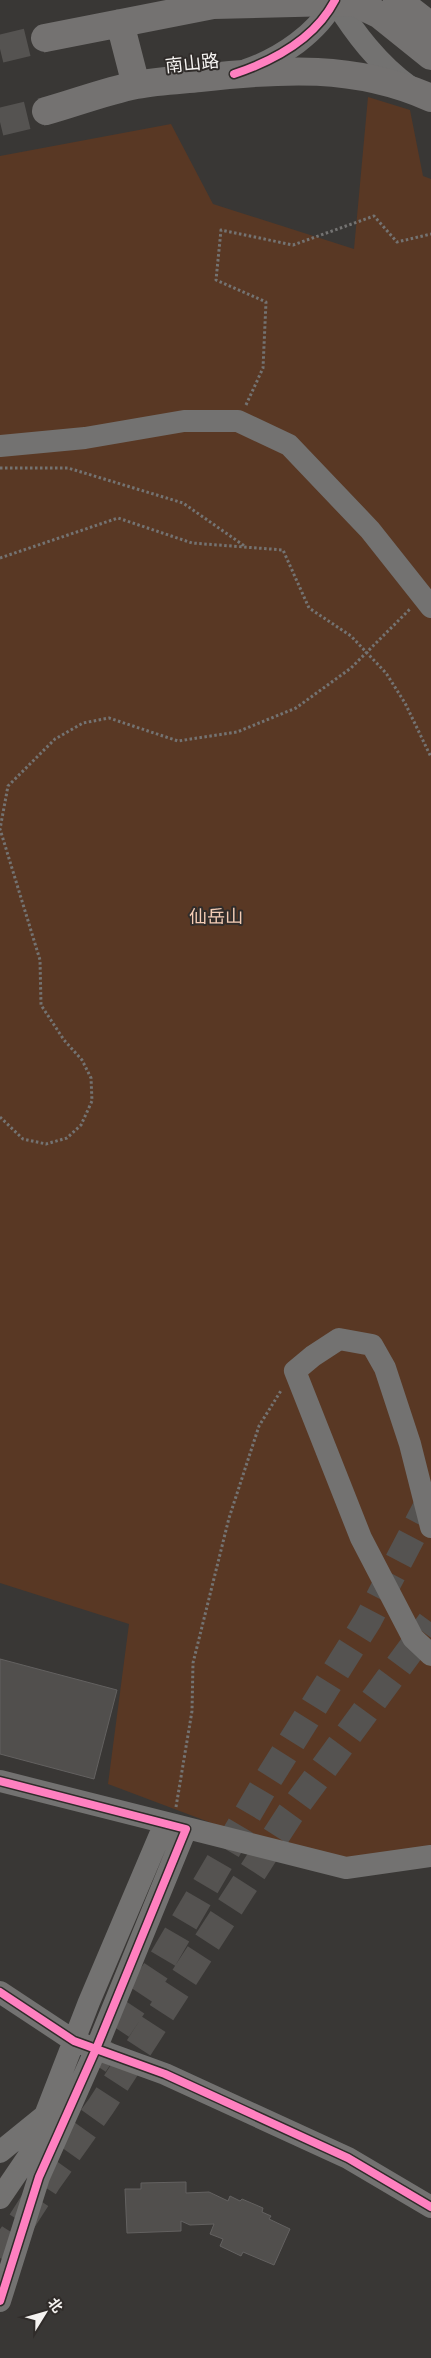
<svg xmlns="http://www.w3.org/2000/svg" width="431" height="2358" viewBox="0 0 431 2358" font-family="'PT Sans','Noto Sans SC',sans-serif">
	<rect width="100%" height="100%" fill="#393735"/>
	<path fill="#593824" d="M368 97 410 110 423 176 431 179V1865L291 1853 108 1784 129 1624 0 1583V156L171 124 213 204 354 249Z"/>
	<path fill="#514f4d" stroke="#636160" d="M0 1659 117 1690 94 1779 0 1754Z
		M186 2182V2193L209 2192 228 2201 230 2196 240 2201 242 2199 263 2208 262 2212 271 2216 269 2219 290 2229 274 2265 243 2252 241 2256 220 2246 223 2239 210 2234 214 2224 190 2225 181 2221V2231L127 2233 125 2189H141V2183Z"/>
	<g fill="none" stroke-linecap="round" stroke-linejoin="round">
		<path stroke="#555351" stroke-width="28" stroke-dasharray="28 14" stroke-linecap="butt" d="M0 49 45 38
			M0 122 46 111
			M94 2064 157 1969 264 1786 368 1620 431 1499
			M0 2258 4 2249 47 2182 101 2106 290 1814 431 1622"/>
		<path stroke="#747372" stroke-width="3" stroke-dasharray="2.5 2.5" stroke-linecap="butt" d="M246 405 263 368 266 302 216 280 221 230 293 245 374 216 397 242 431 234
			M0 468H68L183 503 246 547
			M0 558 118 518 192 543 283 550 309 608 351 636 386 673 405 703 431 757
			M0 1117 23 1139 46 1144 67 1138 81 1125 92 1101 91 1078 82 1060 64 1040 41 1005 40 960 0 829 8 786 55 739 83 723 109 718 178 741 237 732 296 708 351 668 410 609
			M176 1807 192 1711 193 1663 229 1518 259 1426 282 1389"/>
		<path stroke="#737271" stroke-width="22" d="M334 0C355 33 377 63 410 87
			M246 70C281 58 318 33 335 0
			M0 446 85 438 184 421H238L289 445 370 530 431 607
			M431 1527 410 1444 385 1368 372 1345 339 1339 313 1356 295 1371 361 1538 413 1638 431 1655
			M0 1781 346 1868 431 1856
			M0 1992 74 2041 165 2074 348 2158 431 2207
			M0 2152 43 2117
			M0 2198 30 2154 89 2002 165 1823
			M0 2301 39 2177 96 2049 186 1829"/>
		<path stroke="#747271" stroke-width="28" d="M397 0 431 26
			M120 23 136 85
			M45 38 213 5 335 2 355 3 380 15 431 56
			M46 111C75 103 106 91 136 85 157 81 179 80 200 78 281 69 355 64 431 98"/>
		<defs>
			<path id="cycleway" d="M234 74C273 61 315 39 335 0
				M0 1781 186 1829 96 2049 39 2177 0 2301
				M0 1992 74 2041 165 2074 348 2158 431 2207"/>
		</defs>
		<use href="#cycleway" stroke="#302c2a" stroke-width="11"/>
		<use href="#cycleway" stroke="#ff80c0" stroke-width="8"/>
	</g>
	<g text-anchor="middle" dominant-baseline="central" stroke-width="4" stroke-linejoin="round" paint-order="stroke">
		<g font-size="18" fill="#f5f3f1" stroke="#302c2a">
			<text transform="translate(192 63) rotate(-6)">南山路</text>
		</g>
		<g font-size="18" fill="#f3ccb5" stroke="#302c2a">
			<text x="216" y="916">仙岳山</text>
		</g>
	</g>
	<g transform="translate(45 2313) rotate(53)" stroke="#302c2a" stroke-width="4" paint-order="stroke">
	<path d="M0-4L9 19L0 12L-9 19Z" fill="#f5f3f1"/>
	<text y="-8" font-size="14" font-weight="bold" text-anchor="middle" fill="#f5f3f1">北</text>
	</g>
</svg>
